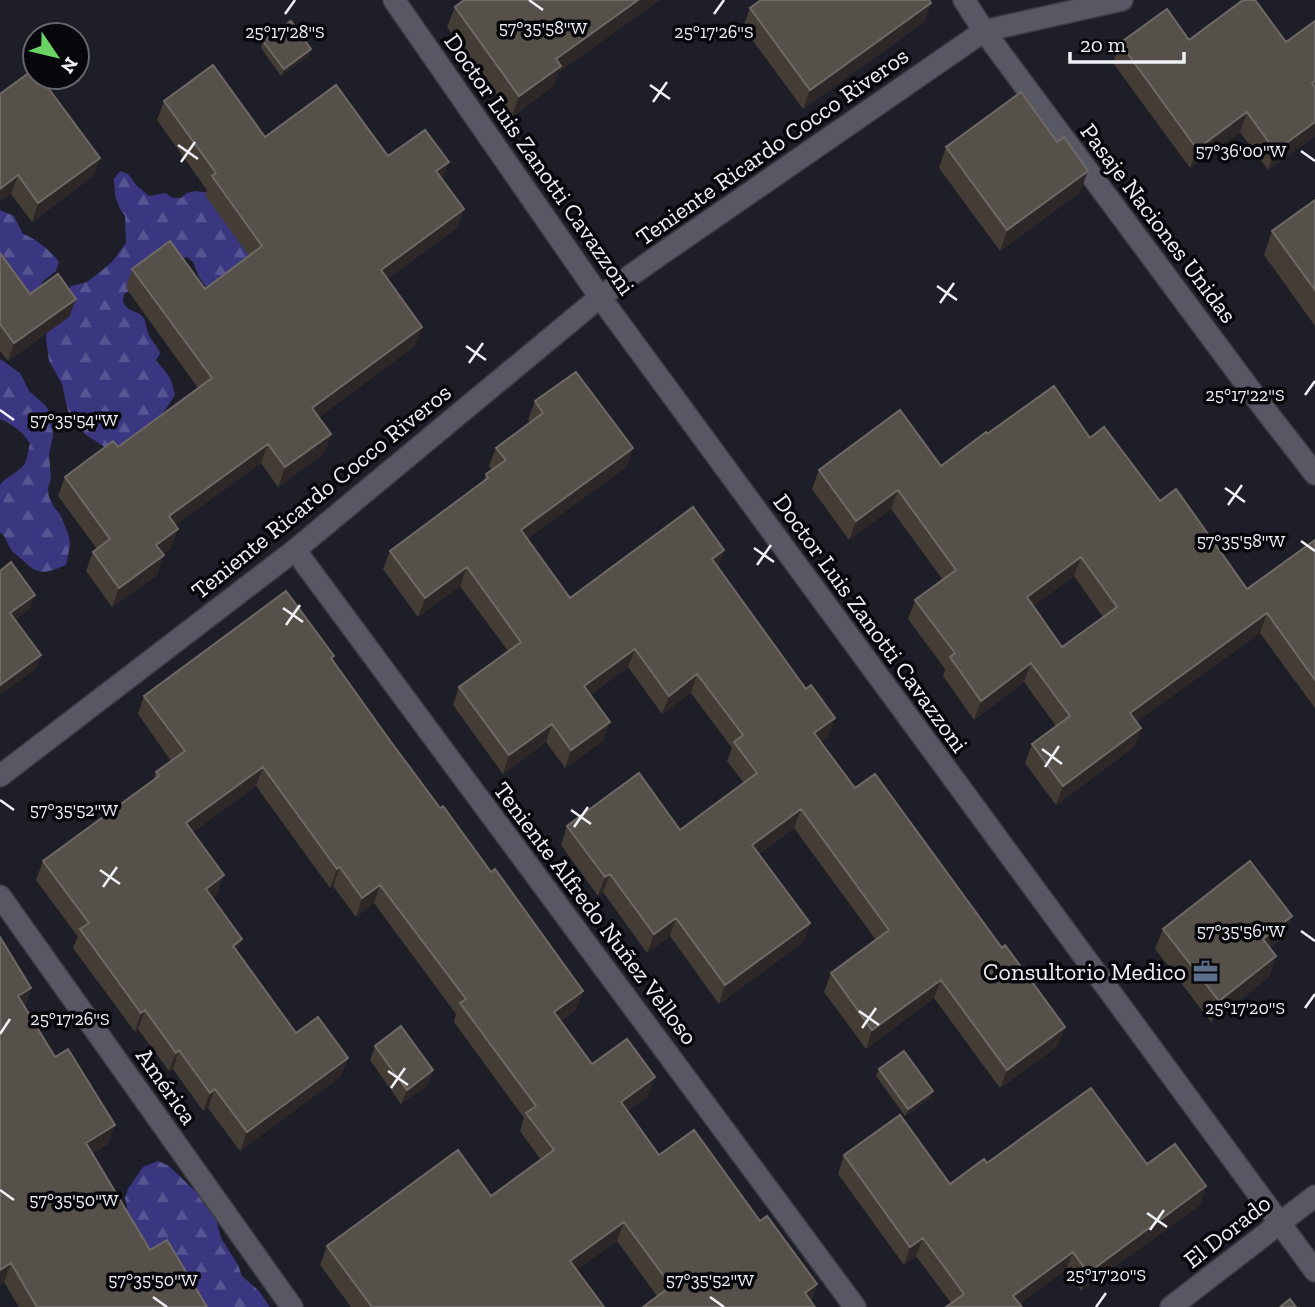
<svg xmlns="http://www.w3.org/2000/svg" width="1315" height="1307" viewBox="0 0 1315 1307" font-family="'Zilla Slab',serif">
	<defs>
		<pattern id="forest-firs" width="22" height="20" patternUnits="userSpaceOnUse" patternTransform="scale(1.75)"><rect width="22" height="20" fill="#3a3780"/><path d="M5 1l3.5 6h-7zM16 11l3.5 6h-7z" fill="#575493"/></pattern>
	</defs>
	<rect width="100%" height="100%" fill="#1d1e27"/>
	<path fill="url(#forest-firs)" d="M120 171 128 174 137 186 149 196 165 193 173 198H181L187 193 195 191 219 194 285 230 241 263 234 266 208 290 199 277 193 262 187 257 178 259 124 294 123 302C129 313 134 309 142 316 146 320 146 327 148 333 151 341 158 345 160 354L156 360C168 376 170 372 175 395L166 409 142 436 111 451 86 435 69 415 62 384 49 361 46 339 47 323 71 286 87 282 100 272 112 262 126 243 125 216 120 209 115 195 114 179Z
		M0 210 14 216 23 234C34 237 52 252 59 262L56 271 42 282 39 291 0 317Z
		M0 359 20 373 29 391 45 405 52 415 53 436 49 454 51 479 48 488 49 497 54 507 60 514 69 536 70 545 66 565C49 572 39 577 25 562 21 558 16 555 12 551 7 544 7 538 0 532V485C7 475 23 471 26 461 28 455 28 449 30 443 23 432 12 424 0 419Z
		M158 1161 169 1166 195 1191 208 1194 220 1217 217 1223 221 1238 238 1265 242 1276 259 1291 270 1307H60L122 1230 127 1207 125 1198 128 1189 143 1167Z"/>
	<g fill="none" stroke-linecap="round" stroke-linejoin="round">
		<defs>
			<path id="minor" d="M394 0 600 297 1315 1271
				M964 0 984 31 1269 415 1315 474
				M295 550 855 1307
				M0 776 295 550 600 297 654 259 984 31 1122 0
				M0 896 292 1307
				M1171 1307 1315 1196"/>
		</defs>
		<use href="#minor" stroke="#3b3b43" stroke-width="24"/>
		<use href="#minor" stroke="#575863" stroke-width="21"/>
	</g>
	<path fill="#443d35" fill-rule="evenodd" d="M931 3 924 22 803 109 743 27 750 8Z
		M455 7 558 73 553 86 512 117 447 27Z
		M1315 21V136L1268 170 1240 132 1190 168 1113 63 1120 43 1189 40 1286 42Z
		M263 41 311 49 308 56 281 76 261 48Z
		M0 94 100 158 93 176 32 222 11 194Z
		M164 101 265 137 388 156 442 179 464 209 457 228 387 279 415 346 319 417 331 434 324 453 278 487 261 463 175 525 171 548 163 554 157 575 112 607 86 571 93 552 97 549 58 496 65 477 118 447 198 388 126 288 132 269 205 289 249 256 205 195 207 190 157 120Z
		M946 147 1080 192 1000 251 939 168Z
		M1315 200V326L1264 255 1272 231Z
		M0 253 30 294 76 299 69 317 8 361 0 351Z
		M535 401 633 448 626 467 527 539 570 598 724 550 718 567 828 737 821 742 855 788 1058 1046 1000 1088 934 998 866 1049 824 992 831 973 876 940 794 828 759 854 810 923 803 942 719 1004 670 936 647 953 603 892 598 896 561 845 567 826 680 830 744 783 727 761 732 748 691 693 662 714 628 667 590 695 603 741 565 768 546 742 503 774 453 705 459 687 508 651 460 586 418 617 383 569 390 551 483 482 486 474 492 470 489 466 496 448 530 422 528 420Z
		M987 434 1090 438 1160 501 1247 589 1315 540V708L1260 633 1136 722 1141 728 1134 747 1056 805 1025 763 1032 744 1056 726 1024 682 974 720 943 676 945 669 908 619 915 600 943 580 891 509 849 540 812 489 819 470 941 466ZM1074 576 1103 617 1062 647 1033 606Z
		M333 660 391 742 440 808 583 991 576 1010 561 1021 592 1064 648 1096 627 1111 659 1155 760 1221 817 1284 811 1301 657 1296 617 1241 576 1270 604 1307H351L320 1265 327 1246 491 1196 541 1160 520 1131 524 1118 454 1022 456 1014 374 903 356 917 333 886 330 888 256 786 193 832 217 894 212 898 242 939 237 951 296 1033 348 1058 341 1076 240 1151 208 1108 203 1111 173 1069 169 1071 138 1029 135 1032 73 948 78 937 36 880 43 861 153 780 156 772 171 761 138 714 144 696Z
		M1292 916 1285 937 1270 948 1276 956 1269 977 1211 1022 1155 949 1163 929Z
		M0 937 31 988 25 1006 108 1144 92 1154 150 1250 207 1307H19L4 1282 0 1285Z
		M375 1046 433 1070 428 1085 401 1104 370 1060Z
		M879 1069 930 1098 905 1116 876 1076Z
		M844 1155 950 1184 987 1163 1147 1164 1206 1186 1200 1205 1081 1291 1066 1270 951 1303 916 1256 904 1265 838 1174Z"/>
	<path fill="#2d2827" d="M638 0H660L558 73 553 86 512 117 519 96 556 59Z
		M931 3 924 22 803 109 810 90Z
		M311 49 308 56 281 76 284 69Z
		M1247 112 1240 132 1190 168 1197 149Z
		M1315 122V136L1268 170 1275 151Z
		M100 158 93 176 32 222 38 203Z
		M449 162 442 181 436 171Z
		M1088 171 1080 192 1000 251 1007 230Z
		M18 175 11 194 0 202V189Z
		M464 209 457 228 374 289 381 270Z
		M76 299 69 317 8 361 14 343Z
		M422 327 415 346 306 427 312 408Z
		M331 434 324 453 278 487 285 467Z
		M268 444 261 463 162 535 169 516Z
		M633 448 626 467 514 549 521 530Z
		M898 490 891 509 849 540 856 521Z
		M178 529 171 548 149 564 156 545Z
		M724 550 718 569 712 559Z
		M164 555 157 575 112 607 119 588Z
		M1081 557 1074 576 1020 616 1027 597Z
		M467 567 460 586 418 617 425 598Z
		M35 595 30 609 5 627 10 613Z
		M1267 613 1260 633 1123 732 1130 713Z
		M635 649 628 667 577 705 584 686Z
		M41 655 36 669 0 695V685Z
		M1031 663 1024 682 974 720 981 701Z
		M697 674 691 693 662 714 669 696Z
		M835 718 828 737 808 752 814 733Z
		M610 722 603 741 565 768 571 750Z
		M552 724 546 742 503 774 509 755Z
		M1141 728 1134 747 1056 805 1063 786Z
		M263 767 256 786 180 842 186 823Z
		M801 809 794 828 746 863 752 845Z
		M340 867 333 886 330 888 337 869Z
		M610 874 603 892 598 896 605 877Z
		M224 875 217 894 199 908 206 889Z
		M380 885 374 903 356 917 362 898Z
		M1292 916 1285 937 1255 960 1263 939Z
		M676 918 670 936 647 953 654 934Z
		M810 923 803 942 719 1004 725 985Z
		M242 939 235 958 233 946Z
		M1276 956 1269 977 1211 1022 1219 1001Z
		M941 980 934 998 866 1049 872 1030Z
		M31 988 24 1007 18 996Z
		M583 991 576 1010 547 1031 554 1012Z
		M145 1010 138 1029 135 1032 141 1013Z
		M1065 1027 1058 1046 1000 1088 1007 1070Z
		M179 1050 173 1069 169 1071 176 1053Z
		M348 1058 341 1076 240 1151 247 1132Z
		M433 1070 428 1085 401 1104 407 1090Z
		M655 1077 648 1096 614 1121 621 1102Z
		M215 1089 208 1108 203 1111 210 1093Z
		M933 1091 930 1098 905 1116 908 1109Z
		M115 1125 108 1144 79 1162 86 1143Z
		M1206 1186 1200 1205 1081 1291 1088 1273Z
		M624 1222 617 1241 563 1280 570 1261Z
		M923 1238 916 1256 904 1265 910 1247Z
		M1073 1252 1066 1270 1016 1307 1013 1296Z
		M11 1263 4 1282 0 1285V1270Z
		M817 1284 810 1303 805 1293Z"/>
	<path fill="#56504a" stroke="#6e6965" stroke-width="2" fill-rule="evenodd" d="M464 0H638L556 59 561 66 519 96 455 7Z
		M761 0H929L931 3 810 90 750 8Z
		M1243 0H1255L1286 42 1315 21V81L1312 83 1315 87V122L1275 151 1247 112 1197 149 1120 43 1167 9 1189 40Z
		M291 21 311 49 284 69 263 41Z
		M213 65 265 137 336 85 388 156 425 130 449 162 436 171 464 209 381 270 422 327 312 408 331 434 285 467 268 444 169 516 178 529 156 545 164 555 119 588 93 552 110 539 65 477 113 441 118 447 212 378 132 269 170 241 205 289 262 246 212 176 216 173 164 101Z
		M34 69 35 77H40L100 158 38 203 18 175 0 189V94Z
		M1021 92 1057 142 1064 137 1088 171 1007 230 946 147Z
		M1315 200V290L1272 231Z
		M0 253 30 294 58 274 76 299 14 343 0 324Z
		M576 372 633 448 521 530 570 598 693 507 724 550 712 559 806 689 811 685 835 718 814 733 855 788 875 774 1002 948 1005 945 1065 1027 1007 1070 941 980 872 1030 831 973 889 930 801 809 752 845 810 923 725 985 676 918 654 934 610 874 605 877 567 826 639 773 680 830 757 773 734 742 743 735 697 674 669 696 635 649 584 686 610 722 571 750 552 724 509 755 459 687 521 642 467 567 425 598 390 551 488 478 486 474 506 460 496 448 543 413 535 401Z
		M1054 386 1090 438 1104 427 1160 501 1176 489 1247 589 1315 540V680L1267 613 1130 713 1141 728 1063 786 1032 744 1070 716 1031 663 981 701 950 657 955 653 915 600 956 570 898 490 856 521 819 470 900 410 941 466 986 432 987 434ZM1081 557 1117 607 1062 647 1027 597Z
		M11 562 35 595 10 613 41 655 0 685V571Z
		M286 591 334 656 331 658 391 742 440 808 443 806 491 872 495 869 583 991 554 1012 592 1064 627 1039 655 1077 621 1102 659 1155 694 1130 760 1221 767 1216 817 1284 805 1293 815 1307H643L671 1286 624 1222 570 1261 604 1307H372L327 1246 458 1150 491 1196 554 1150 526 1113 536 1106 460 1003 466 999 380 885 362 898 340 867 337 869 263 767 186 823 224 875 206 889 242 939 233 946 296 1033 318 1017 348 1058 247 1132 215 1089 210 1093 179 1050 176 1053 145 1010 141 1013 80 929 89 923 43 861 159 776 156 772 185 751 144 696Z
		M1250 861 1292 916 1263 939 1276 956 1219 1001 1163 929Z
		M0 937 31 988 18 996 55 1057 68 1049 115 1125 86 1143 150 1250 167 1240 207 1307H37L11 1263 0 1270Z
		M401 1026 433 1070 407 1090 375 1046Z
		M904 1051 933 1091 908 1109 879 1069Z
		M1091 1088 1147 1164 1175 1144 1206 1186 1088 1273 1073 1252 1013 1296 1022 1307H946L964 1294 923 1238 910 1247 844 1155 900 1115 950 1184 984 1159 987 1163Z
		M1290 1299 1296 1307H1280Z"/>
	<path fill="none" stroke="#eff0f6" stroke-width="2.5" d="M529 0 543 10M285 14 295 0M714 14 724 0M650 85 670 99M653 102 667 82M178 145 198 159M1301 151 1315 161M181 162 195 142M937 286 957 300M940 303 954 283M466 346 486 360M469 363 483 343M1305 395 1315 381M0 410 14 420M1225 488 1245 502M1228 505 1242 485M1301 541 1315 551M754 548 774 562M757 565 771 545M283 608 303 622M286 625 300 605M1042 749 1062 764M1045 767 1059 746M0 800 14 810M571 810 591 824M574 827 588 807M100 870 120 884M103 887 117 867M1301 931 1315 941M1305 1008 1315 994M859 1011 879 1025M862 1028 876 1008M0 1034 10 1019M388 1071 408 1085M391 1088 405 1068M0 1190 14 1200M1147 1213 1167 1227M1150 1230 1164 1210M153 1297 167 1307M710 1297 724 1307M1096 1307 1106 1293"/>
	<defs>
		<symbol id="office-bare" viewBox="-9 -9 18 18"><path d="M-6-3h4V-5.5h4V-3h4V5H-6ZM-1-4.5V-3h2v-1.5ZM-6 0V1H6V0Z" fill="#5c6f8a" stroke="#08080c" stroke-width="2.5" paint-order="stroke"/></symbol>
	</defs>
	<g fill-rule="evenodd">
		<use href="#office-bare" x="1188" y="954" width="35" height="35"/>
	</g>
	<g text-anchor="middle" dominant-baseline="central" stroke-width="7" stroke-linejoin="round" paint-order="stroke">
		<g font-size="24" fill="#eff0f6" stroke="#08080c">
			<text transform="translate(772 146) rotate(-35)">Teniente Ricardo Cocco Riveros</text>
			<text transform="translate(540 164) rotate(55)">Doctor Luis Zanotti Cavazzoni</text>
			<text transform="translate(1159 223) rotate(53)">Pasaje Naciones Unidas</text>
			<text transform="translate(321 491) rotate(-39)">Teniente Ricardo Cocco Riveros</text>
			<text transform="translate(871 623) rotate(54)">Doctor Luis Zanotti Cavazzoni</text>
			<text transform="translate(596 913) rotate(53)">Teniente Alfredo Nuñez Velloso</text>
			<text transform="translate(167 1086) rotate(55)">América</text>
			<text transform="translate(1227 1231) rotate(-38)">El Dorado</text>
		</g>
		<g font-size="24" fill="#eff0f6" stroke="#08080c" text-anchor="end">
			<text x="1186" y="971">Consultorio Medico</text>
		</g>
	</g>
	<g font-size="18" text-anchor="middle" fill="#eff0f6" stroke="#08080c" stroke-width="7" stroke-linejoin="round" paint-order="stroke">
		<text x="543" y="34">57°35'58"W</text>
		<text x="285" y="38">25°17'28"S</text>
		<text x="714" y="38">25°17'26"S</text>
		<text x="1241" y="157">57°36'00"W</text>
		<text x="1245" y="401">25°17'22"S</text>
		<text x="74" y="426">57°35'54"W</text>
		<text x="1241" y="547">57°35'58"W</text>
		<text x="74" y="816">57°35'52"W</text>
		<text x="1241" y="937">57°35'56"W</text>
		<text x="1245" y="1014">25°17'20"S</text>
		<text x="70" y="1025">25°17'26"S</text>
		<text x="74" y="1206">57°35'50"W</text>
		<text x="1106" y="1281">25°17'20"S</text>
		<text x="153" y="1286">57°35'50"W</text>
		<text x="710" y="1286">57°35'52"W</text>
	</g>
	<g transform="translate(56 56) rotate(125)"><circle r="33" fill="#08080c" stroke="#64656a" stroke-width="2"/>
	<path d="M0-5L12 26L0 18L-12 26Z" fill="#6bd363"/>
	<text y="-10" font-size="19" font-weight="bold" text-anchor="middle" fill="#eff0f6">N</text>
	</g>
	<path d="M1070 52v10h114v-10" fill="none" stroke="#eff0f6" stroke-width="3.5"/>
	<text x="1080" y="52" font-size="21" fill="#eff0f6" stroke="#08080c" stroke-width="5" paint-order="stroke">20 m</text>
</svg>
